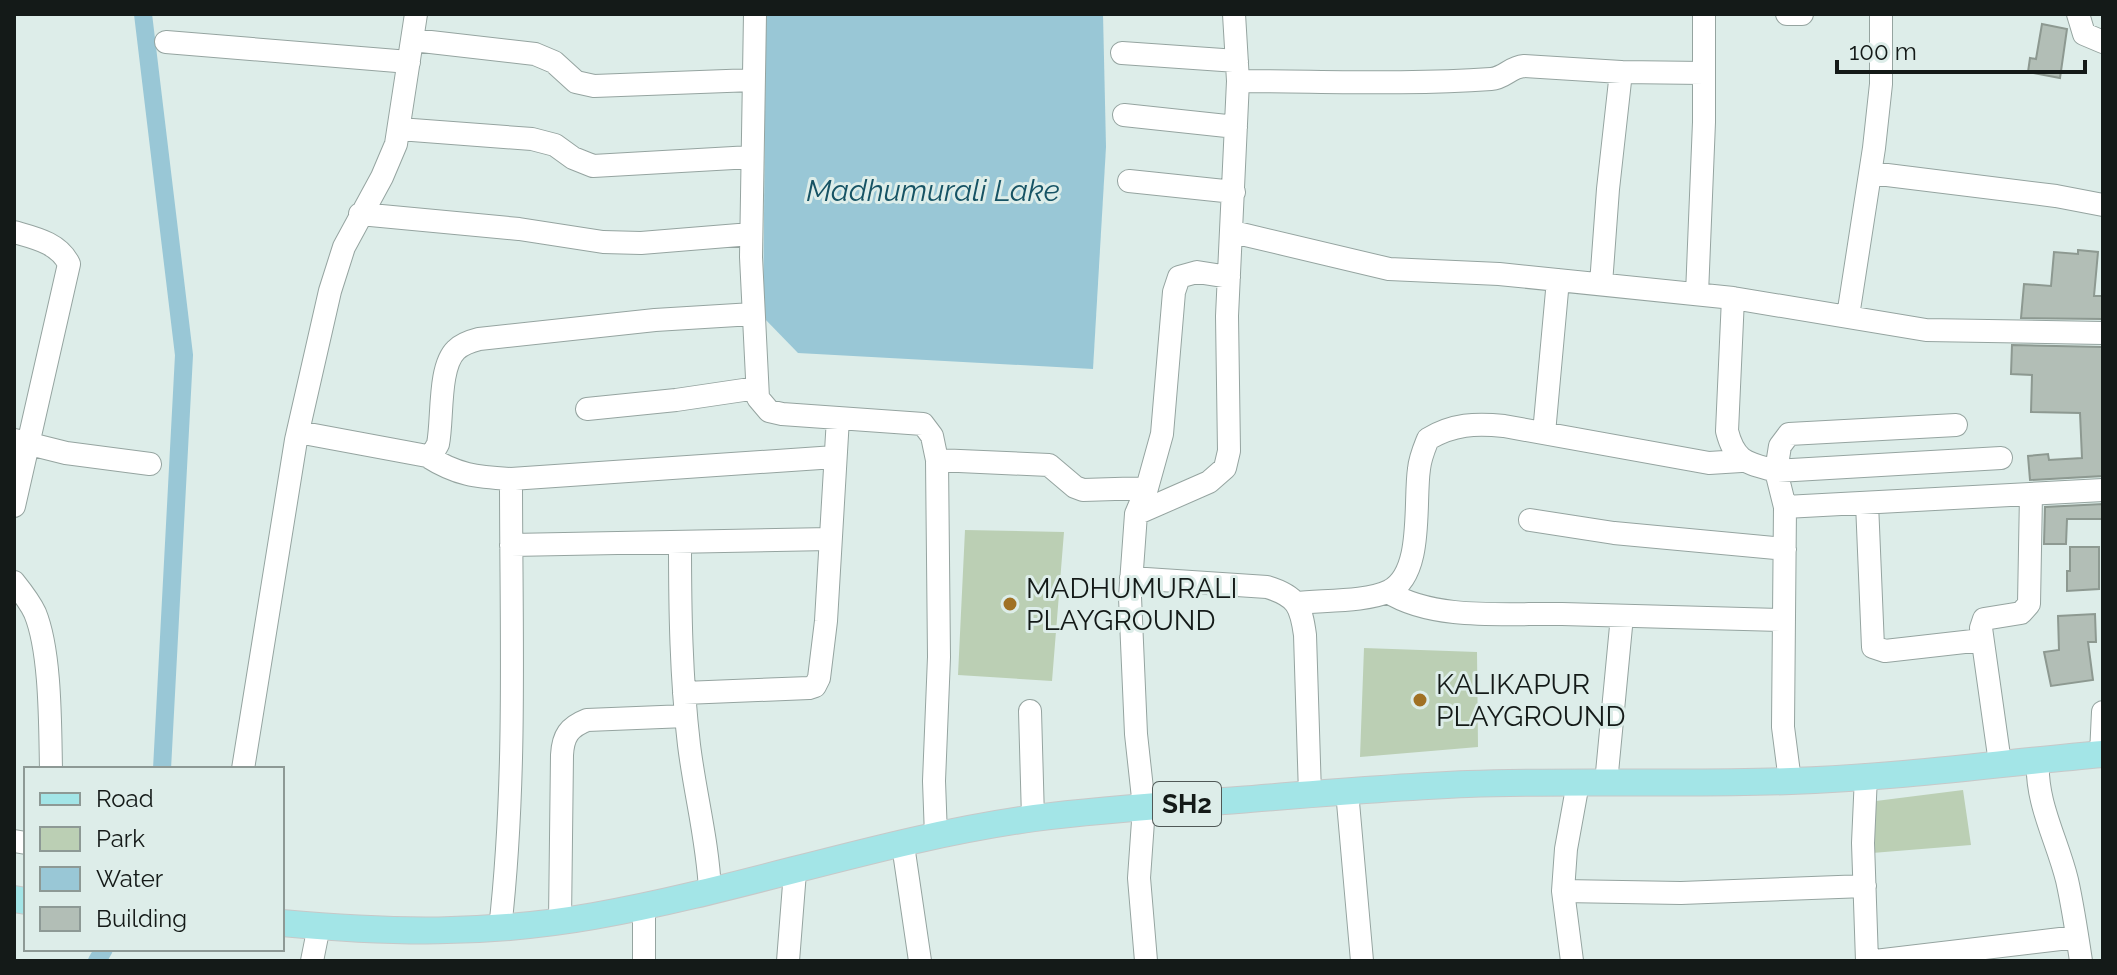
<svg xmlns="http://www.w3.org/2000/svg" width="2117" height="975" viewBox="0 0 2117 975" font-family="Raleway,sans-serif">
	<rect width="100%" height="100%" fill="#ddede9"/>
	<path fill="#bbcfb4" d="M965 530 1064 532 1052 681 958 675Z
		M1364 648 1477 652 1478 747 1360 757Z
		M1963 790 1971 845 1872 853 1868 802Z"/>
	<path fill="#99c7d6" d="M766 14H1103L1106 147 1093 369 798 353 763 317Z"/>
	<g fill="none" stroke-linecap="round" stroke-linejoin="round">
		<path stroke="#99c7d6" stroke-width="18" d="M143 14 184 355 162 769
			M97 961 104 949"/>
	</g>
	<path fill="#b2beb6" stroke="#8d9991" stroke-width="2" d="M2042 24 2067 29 2060 78 2028 72 2030 58 2036 59Z
		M2078 250 2098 252 2094 296H2103V319L2021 318 2024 284 2051 286 2054 252 2078 254Z
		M2012 345 2103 347V476L2030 480 2028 456 2048 454 2049 460 2082 458 2080 413 2031 412 2032 375 2011 374Z
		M2103 504V519H2067L2066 544H2044L2045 507Z
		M2070 547H2099V589L2067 591V571H2070Z
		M2095 614 2096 642H2088L2093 680 2051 686 2044 652 2059 650 2058 616Z"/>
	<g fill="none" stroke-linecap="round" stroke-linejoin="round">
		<defs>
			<path id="minor" d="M755 14 751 257 758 398 769 411 782 414 923 424 932 436 937 460 939 657 934 781 936 836
				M1787 14H1802
				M2078 14 2084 34 2103 42
				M413 40 535 54 554 62 576 82 594 86 753 80
				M166 42 409 62
				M1122 53 1237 61
				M1238 81C1322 81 1407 85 1491 79 1505 78 1510 67 1524 66L1621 72 1704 73
				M1124 115 1236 127
				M399 129 532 139 555 145 573 158 593 166 751 157
				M1871 173 2056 196 2103 205
				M1129 181 1234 192
				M360 214 519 229 603 242 641 243 751 234
				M14 232C35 238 59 243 69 264L14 506
				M1233 232 1389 269 1499 274 1733 298 1926 330 2103 333
				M1601 284 1608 189 1621 72
				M1697 294 1704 122V14
				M1733 298 1727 431C1735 463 1748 463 1776 471L1785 507 1783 727 1790 781
				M1848 316 1874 148 1881 84V14
				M587 409 676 400 757 388
				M1956 425 1789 434 1780 446 1776 471 2001 458
				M298 432 427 456 433 453 438 444C443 420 438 367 456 350 462 344 471 341 479 339L655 320 753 314
				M1544 433 1558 280
				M14 440 66 453 150 464
				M427 456C457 475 476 477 511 479L835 457
				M937 460 1049 465 1075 487 1083 490 1147 488
				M1867 503 1873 647 1885 651 1982 640
				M1785 507 2103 490
				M1136 514 1147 488 1162 434 1174 292 1179 277 1197 272 1229 277
				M1530 520 1614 533 1785 549
				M680 542C680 610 681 677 689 745 695 794 708 842 710 891
				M511 545 830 539
				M1131 578 1267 587C1297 596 1301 606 1305 635L1310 794
				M14 582C22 592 30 602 35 613 51 652 50 726 51 769
				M1388 592C1434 621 1508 613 1562 614 1636 616 1710 618 1784 620
				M1296 603C1322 600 1367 602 1389 591 1424 574 1414 502 1419 469 1420 458 1424 449 1428 439 1453 424 1476 423 1504 426L1709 463 1741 461
				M684 693 809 688 815 686 819 678 826 621 838 418
				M1030 711 1033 818
				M2101 754 2103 712
				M2038 759C2035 802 2057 839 2067 880 2073 907 2077 934 2081 961
				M2000 763 1981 628 1984 619 2021 613 2029 604 2031 494
				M243 769 296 440 330 291 344 247 382 177 396 144 416 14
				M1866 776 1863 843 1867 961
				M1606 783 1622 616
				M1347 791 1362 961
				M14 841 26 843
				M903 845 920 961
				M1563 891 1681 893 1865 886
				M644 906V961
				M560 921 562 755C563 736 569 727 587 720L686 716
				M500 929C517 779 511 629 511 479
				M312 961 319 926
				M788 961 795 872
				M1146 961 1139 878 1144 807 1136 734 1130 597 1136 514 1209 482 1225 468 1229 451 1227 316 1238 81 1234 14
				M1572 961 1563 891 1566 849 1578 783
				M1875 961 2077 937"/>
			<path id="major" d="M14 899 26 901
				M282 923C391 933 486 935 594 916 742 890 887 838 1035 818 1102 809 1170 805 1238 800 1314 794 1391 787 1468 784 1575 780 1683 785 1791 781 1895 778 1999 763 2103 754"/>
		</defs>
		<use href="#minor" stroke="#95a4a0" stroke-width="24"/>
		<use href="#major" stroke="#c7c8c8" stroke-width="28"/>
		<use href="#minor" stroke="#fff" stroke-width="22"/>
		<use href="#major" stroke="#a3e5e7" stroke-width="26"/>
	</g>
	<g fill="#a07124" stroke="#ddede9" stroke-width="3">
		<circle cx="1010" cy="604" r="8"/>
		<circle cx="1420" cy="700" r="8"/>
	</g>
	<g text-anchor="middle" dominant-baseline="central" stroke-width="6" stroke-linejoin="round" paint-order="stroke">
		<rect fill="#ddede9" stroke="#505957" stroke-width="2" x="1153" y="782" width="68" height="44" rx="6"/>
		<g font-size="26" font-weight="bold" fill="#141a18">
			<text x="1187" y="804">SH2</text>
		</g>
		<g font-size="28" fill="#141a18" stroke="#ddede9" text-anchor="start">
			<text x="1026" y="588">MADHUMURALI<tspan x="1026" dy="32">PLAYGROUND</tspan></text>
			<text x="1436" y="684">KALIKAPUR<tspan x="1436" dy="32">PLAYGROUND</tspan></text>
		</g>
		<g font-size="30" font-style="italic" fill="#165364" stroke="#ddede9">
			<text x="933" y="190">Madhumurali Lake</text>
		</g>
	</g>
	<rect width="2117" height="975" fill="none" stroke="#141a18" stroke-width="32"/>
	<rect x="24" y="767" width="260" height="184" fill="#ddede9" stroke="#8d9995" stroke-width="2"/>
	<rect x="40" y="793" width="40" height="12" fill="#a3e5e7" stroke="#8d9995" stroke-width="2"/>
	<text x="96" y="807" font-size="24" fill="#141a18">Road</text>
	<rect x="40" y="827" width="40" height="24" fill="#bbcfb4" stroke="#8d9995" stroke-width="2"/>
	<text x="96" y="847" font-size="24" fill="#141a18">Park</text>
	<rect x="40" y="867" width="40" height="24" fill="#99c7d6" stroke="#8d9995" stroke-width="2"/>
	<text x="96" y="887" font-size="24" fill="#141a18">Water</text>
	<rect x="40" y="907" width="40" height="24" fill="#b2beb6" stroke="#8d9995" stroke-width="2"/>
	<text x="96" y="927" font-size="24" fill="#141a18">Building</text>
	<path d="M1837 60v12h248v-12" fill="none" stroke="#141a18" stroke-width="4"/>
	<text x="1849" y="60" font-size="24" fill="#141a18" stroke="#ddede9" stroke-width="6" paint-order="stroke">100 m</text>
</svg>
